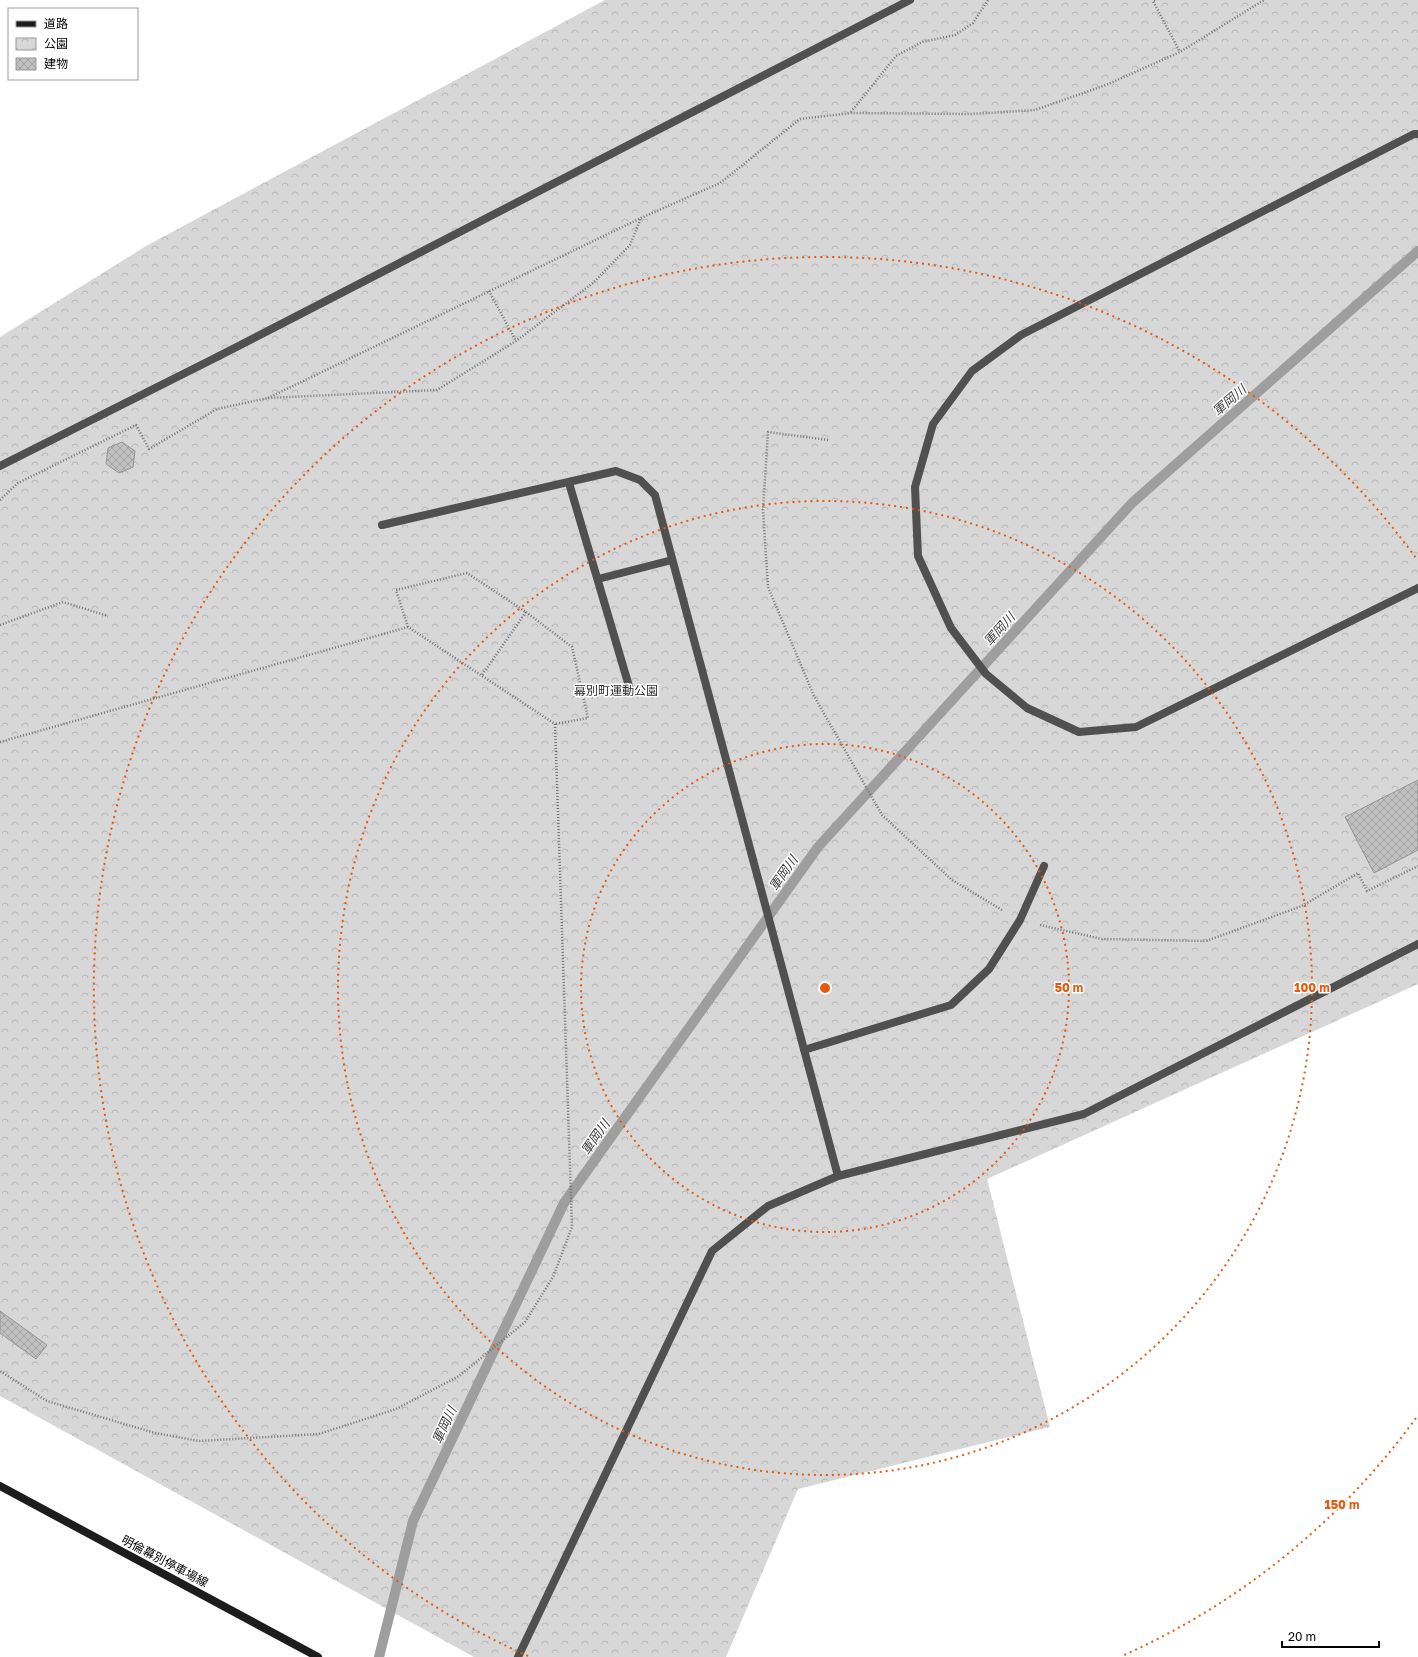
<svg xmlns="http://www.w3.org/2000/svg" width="1418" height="1657" viewBox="0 0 1418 1657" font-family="'Golos Text','Noto Sans JP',sans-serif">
	<defs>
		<pattern id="park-crowns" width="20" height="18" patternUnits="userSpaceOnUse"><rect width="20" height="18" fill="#d7d7d7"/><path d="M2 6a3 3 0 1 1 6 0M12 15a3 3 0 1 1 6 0" fill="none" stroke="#b7b7b7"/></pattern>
		<pattern id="building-cross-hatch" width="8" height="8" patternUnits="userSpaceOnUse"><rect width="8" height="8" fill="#c0c0c0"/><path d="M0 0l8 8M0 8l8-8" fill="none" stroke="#a3a3a3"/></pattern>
	</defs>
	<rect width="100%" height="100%" fill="#fff"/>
	<path fill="url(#park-crowns)" d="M605 0H1418V984L987 1179 1050 1427 798 1489 726 1657H474L0 1396V337L146 246Z"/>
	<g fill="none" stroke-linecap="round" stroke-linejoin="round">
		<path stroke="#9e9e9e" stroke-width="10" d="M379 1657 413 1521 564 1203 818 847 1132 503 1418 251"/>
	</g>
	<path fill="url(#building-cross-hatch)" stroke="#949494" d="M122 442 135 451 133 467 119 473 106 464 108 448Z
		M1418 780V850L1374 873 1345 817Z
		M0 1311 47 1345 36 1359 0 1333Z"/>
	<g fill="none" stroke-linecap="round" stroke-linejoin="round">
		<path stroke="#727272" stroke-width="2.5" stroke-dasharray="1 2" stroke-linecap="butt" d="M1155 0 1153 1 1180 52
			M851 112 896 56 922 42 955 35 973 23 988 0
			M489 291 516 341
			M268 398 641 218 720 183 800 119 851 113 971 114 1035 110 1106 85 1180 52 1264 0
			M828 440 768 432 763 510 768 587 814 696 882 815 952 880 1002 910
			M0 500 18 483 136 425 149 449 217 409 268 398 437 390 516 341 593 283 630 245 641 218
			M526 612 572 647 588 718 555 724
			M0 625 63 602 108 616
			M408 627 396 590 467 573 526 612 482 675
			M0 742 408 627 555 724 572 1227 553 1277 525 1322 459 1376 396 1409 319 1434 199 1441 155 1433 47 1401 0 1371
			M1040 925 1102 939 1206 941 1302 906 1358 873 1367 891 1418 866"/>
		<path stroke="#505050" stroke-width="8" d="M1418 134H1414L1021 335 972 371 933 424 915 487 918 556 951 628 986 674 1027 708 1079 732 1136 727 1418 588
			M0 466 219 356
			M569 483 631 693
			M382 525 616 471 640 480 655 495 838 1176
			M598 579 672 560
			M804 1050 951 1005 989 969 1020 920 1044 866"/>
		<path stroke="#505050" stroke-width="8" d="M219 356 910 0
			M518 1657 712 1251 768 1206 838 1176 1084 1114 1418 944"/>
		<path stroke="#1d1d1d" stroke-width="8" d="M0 1486 318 1657"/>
	</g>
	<g fill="none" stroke="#e8590c" stroke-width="2" stroke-dasharray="2 4">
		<circle cx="825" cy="988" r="244"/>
		<circle cx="825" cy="988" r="487"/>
		<path d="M1416 1418A731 731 0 0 1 1122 1656M528 1656A731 731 0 1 1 1416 558"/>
	</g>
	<g text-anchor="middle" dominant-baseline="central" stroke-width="3" stroke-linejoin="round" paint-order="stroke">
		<g font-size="12" fill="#2e2e2e" stroke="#fff">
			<text x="616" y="690">幕別町運動公園</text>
		</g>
		<g font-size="12" fill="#000" stroke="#fff">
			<text transform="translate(165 1561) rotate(28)">明倫幕別停車場線</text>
		</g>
		<g font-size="13" font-style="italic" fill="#3f3f3f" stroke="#fff">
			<text transform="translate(1229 400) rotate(-41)">軍岡川</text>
			<text transform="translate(999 629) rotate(-48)">軍岡川</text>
			<text transform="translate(783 873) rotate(-55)">軍岡川</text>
			<text transform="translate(595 1137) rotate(-55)">軍岡川</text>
			<text transform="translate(444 1425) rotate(-65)">軍岡川</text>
		</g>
	</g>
	<circle cx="825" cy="988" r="6" fill="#e8590c" stroke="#fff" stroke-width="2"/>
	<g font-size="12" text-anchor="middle" font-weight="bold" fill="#e8590c" stroke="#fff" stroke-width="3" stroke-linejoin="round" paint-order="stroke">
		<text x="1069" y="992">50 m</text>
		<text x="1312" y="992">100 m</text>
		<text x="1342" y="1509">150 m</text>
	</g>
	<rect x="8" y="8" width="130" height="72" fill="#ffffff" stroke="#999999"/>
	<rect x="16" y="21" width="20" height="6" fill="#1d1d1d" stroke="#999999"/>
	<text x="44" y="28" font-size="12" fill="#000000">道路</text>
	<rect x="16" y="38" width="20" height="12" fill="url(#park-crowns)" stroke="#999999"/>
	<text x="44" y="48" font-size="12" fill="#000000">公園</text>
	<rect x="16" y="58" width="20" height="12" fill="url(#building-cross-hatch)" stroke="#999999"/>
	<text x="44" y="68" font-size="12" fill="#000000">建物</text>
	<path d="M1282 1641v6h97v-6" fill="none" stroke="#000000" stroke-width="2"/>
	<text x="1288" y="1641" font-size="12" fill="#000000" stroke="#ffffff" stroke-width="3" paint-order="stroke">20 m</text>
</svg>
